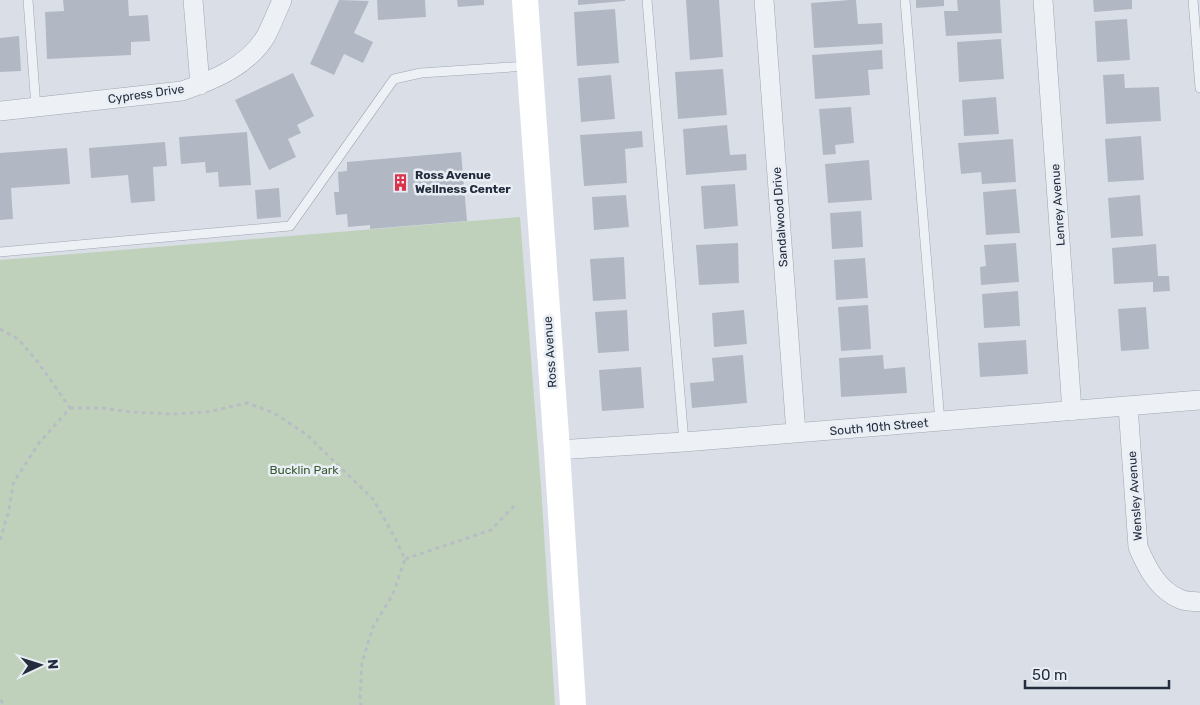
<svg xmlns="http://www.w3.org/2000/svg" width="1200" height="705" viewBox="0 0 1200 705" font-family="Rubik,sans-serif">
	<rect width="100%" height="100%" fill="#dadfe7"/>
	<path fill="#c0d1bb" d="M520 217 541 486 555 705H0V260Z"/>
	<path fill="#b1b8c4" d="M63 0H128L129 16 148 15 150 41 131 42V55L47 59 45 12 64 11Z
		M339 0 369 1 354 33 373 42 363 63 344 54 334 75 310 64Z
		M377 0H425L426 17 378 20Z
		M457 0H484V5L458 7Z
		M578 0H625V1L578 5Z
		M686 0H719L723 57 690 60Z
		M850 0H856L858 24 882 23 883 44 814 48 811 3Z
		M916 0H944V6L916 8Z
		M957 0H1000L1002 33 946 36 944 11H958Z
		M1093 0H1132V9L1094 12Z
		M615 9 619 63 577 66 574 12Z
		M1127 19 1130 60 1097 62 1095 21Z
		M19 36 21 71 0 72V38Z
		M1001 39 1004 79 959 82 957 42Z
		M882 50 883 69 868 70 870 95 815 99 812 55Z
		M723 69 727 115 678 119 675 72Z
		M293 73 314 116 297 125 301 133 288 139 296 157 269 170 235 100Z
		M1124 74 1125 88 1159 87 1161 121 1106 124 1103 75Z
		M611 75 615 119 581 122 578 78Z
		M996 97 999 134 964 136 962 100Z
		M851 107 854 143 835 145 836 154 823 155 819 109Z
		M727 125 730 155 746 154 747 170 686 175 683 129Z
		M642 131 643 147 625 149 627 183 584 186 580 135Z
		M247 132 251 185 219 187 218 172 206 173 205 162 181 164 179 137Z
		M1141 136 1144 180 1108 182 1105 139Z
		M1013 139 1016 182 982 184 981 172 961 174 958 143Z
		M165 142 167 166 153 167 155 201 131 203 128 175 91 178 89 148Z
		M67 148 70 184 11 188 13 219 0 220V153Z
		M461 152 467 221 370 229V225L348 227 347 214 336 215 334 192H339L338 172 347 171V162Z
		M869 160 872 200 828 203 825 164Z
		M735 184 738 226 704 229 701 186Z
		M279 188 281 217 257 219 255 190Z
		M1016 189 1020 233 986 235 983 192Z
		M626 195 629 227 594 230 592 197Z
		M1140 195 1143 236 1111 238 1108 198Z
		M861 211 863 247 832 249 830 213Z
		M738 243 739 283 699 285 696 245Z
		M1016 243 1019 282 981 285 980 267 986 266 984 245Z
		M1156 244 1158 276H1169L1170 291 1153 292V282L1114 284 1112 248Z
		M624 257 626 299 593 301 590 259Z
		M865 258 868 298 836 300 834 260Z
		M1018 291 1020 326 984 328 982 294Z
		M868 305 871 349 841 351 838 307Z
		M1146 307 1149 349 1121 351 1118 309Z
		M627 310 629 351 598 353 595 312Z
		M744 310 747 344 714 347 712 313Z
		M1026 340 1028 374 980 377 978 343Z
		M743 355 747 403 692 408 690 383 714 381 712 358Z
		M883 355 884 369 905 367 907 393 841 397 839 358Z
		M641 367 644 408 602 411 599 370Z"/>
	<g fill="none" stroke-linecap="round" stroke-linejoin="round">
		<defs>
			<path id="lane" d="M28 0 36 108
				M647 0 684 442
				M905 0 940 422
				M1193 0 1200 88
				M0 252 290 226 394 79 421 73 527 66"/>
			<path id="street" d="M193 0 200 85
				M764 0 796 433
				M1043 0 1072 411
				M0 111 182 91C214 80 248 66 266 36 272 24 277 12 282 0
				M1128 406 1138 547C1147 568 1158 590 1180 599 1186 602 1194 601 1200 602
				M557 450 684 442 1200 400"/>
		</defs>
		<use href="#lane" stroke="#9fa6b1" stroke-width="10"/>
		<use href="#street" stroke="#9fa6b1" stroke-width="20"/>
		<path stroke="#b8bdc5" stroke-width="3" stroke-dasharray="4 4" stroke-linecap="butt" d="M0 329 18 339 38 362 70 408 39 443 17 477 13 484 9 510 0 540
			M70 408H100L132 412 172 414 207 412 247 403 274 413 306 434 373 499 394 536 405 559 393 594 373 627 362 662 360 699 361 705
			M405 559 491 530 517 503
			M0 700 5 705"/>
		<use href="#lane" stroke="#edf0f5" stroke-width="9"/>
		<use href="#street" stroke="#edf0f5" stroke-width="19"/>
		<path stroke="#fff" stroke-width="26" d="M525 0 557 450 573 705"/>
	</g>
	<defs>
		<symbol id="building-bare" viewBox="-9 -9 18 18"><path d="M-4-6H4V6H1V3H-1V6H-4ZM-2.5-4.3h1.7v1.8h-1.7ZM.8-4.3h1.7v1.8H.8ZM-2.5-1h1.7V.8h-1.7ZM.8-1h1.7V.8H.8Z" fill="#d9324a" stroke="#e9eef4" stroke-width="2.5" paint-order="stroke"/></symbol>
	</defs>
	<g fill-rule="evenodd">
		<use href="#building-bare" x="388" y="170" width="25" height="25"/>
	</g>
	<g text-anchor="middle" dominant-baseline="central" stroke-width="5" stroke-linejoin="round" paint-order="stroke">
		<g font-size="12" fill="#232d3d" stroke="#e9eef4">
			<text transform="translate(146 94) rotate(-8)">Cypress Drive</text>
			<text transform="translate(1058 205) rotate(-94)">Lenrey Avenue</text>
			<text transform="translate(780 217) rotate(-94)">Sandalwood Drive</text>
			<text transform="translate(550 352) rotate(-94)">Ross Avenue</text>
			<text transform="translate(879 427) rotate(-5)">South 10th Street</text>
			<text transform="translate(1135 496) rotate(-94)">Wensley Avenue</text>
		</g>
		<g font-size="12" font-weight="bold" fill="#232d3d" stroke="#e9eef4" text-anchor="start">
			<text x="415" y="175">Ross Avenue<tspan x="415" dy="14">Wellness Center</tspan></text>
		</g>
		<g font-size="12" fill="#385a30" stroke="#e9eef4">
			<text x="304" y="470">Bucklin Park</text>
		</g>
	</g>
	<g transform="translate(40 665) rotate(86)" stroke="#e9eef4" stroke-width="4" paint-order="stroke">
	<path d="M0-4L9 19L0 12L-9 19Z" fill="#232d3d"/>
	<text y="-8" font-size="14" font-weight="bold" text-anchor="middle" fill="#232d3d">N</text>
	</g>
	<path d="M1025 680v8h144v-8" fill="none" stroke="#232d3d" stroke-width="2.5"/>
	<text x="1032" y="680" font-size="15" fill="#232d3d" stroke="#e9eef4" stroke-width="4" paint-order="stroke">50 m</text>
</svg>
